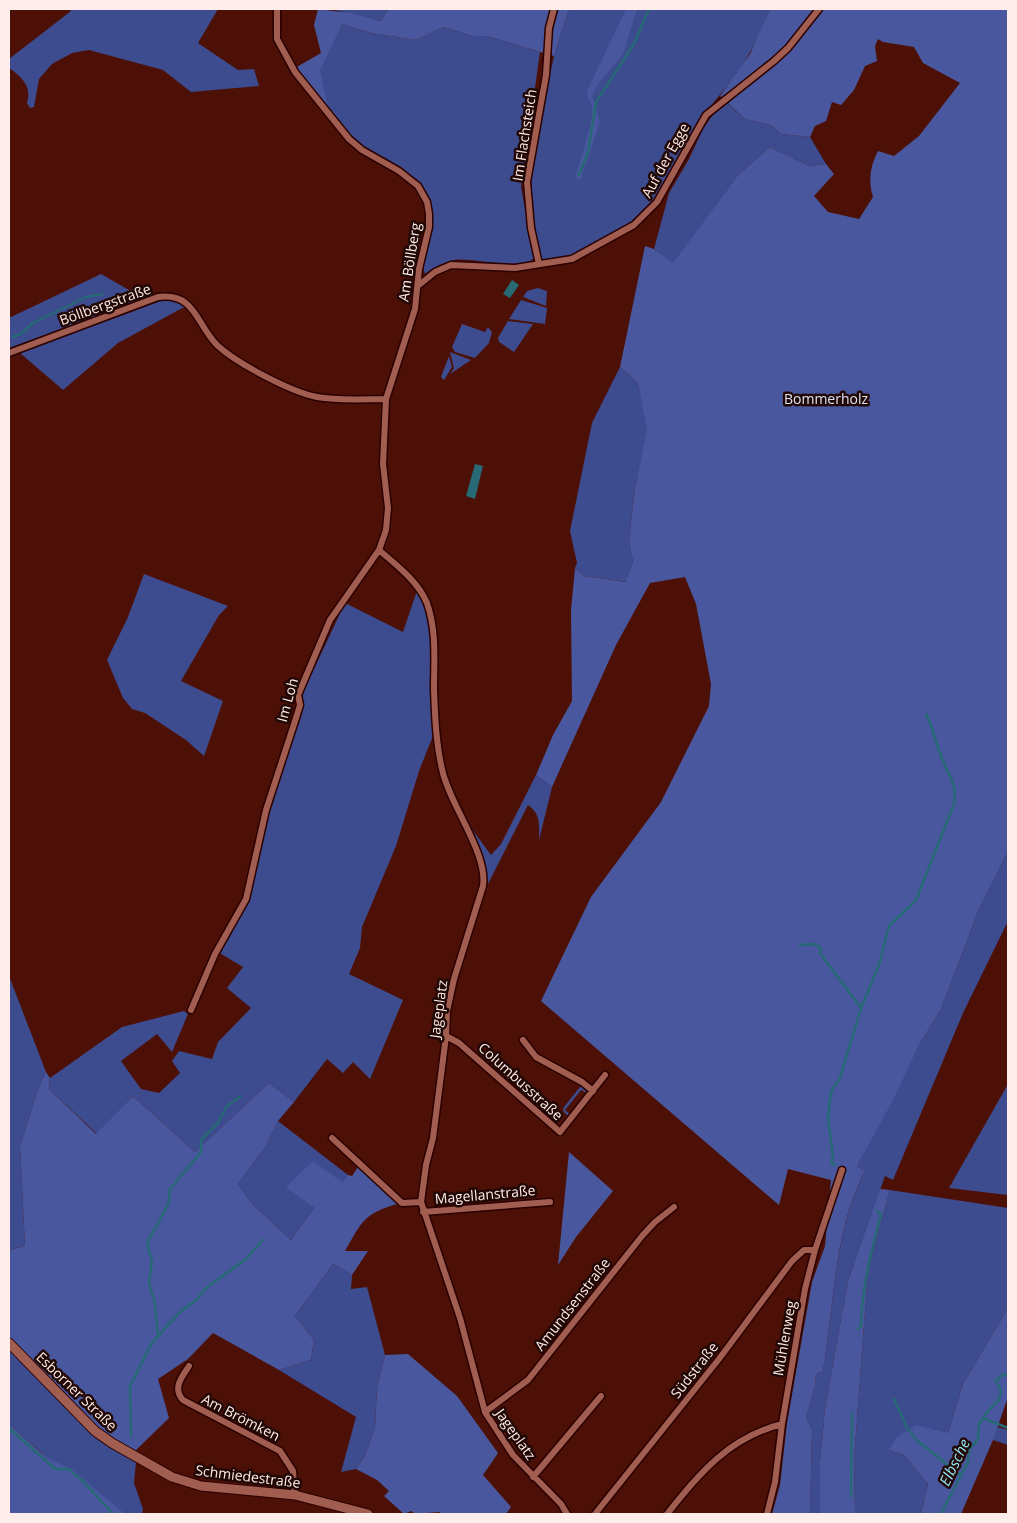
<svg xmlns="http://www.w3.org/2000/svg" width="1017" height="1523" viewBox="0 0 1017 1523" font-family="'Open Sans',sans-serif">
	<rect width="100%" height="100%" fill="#4d1007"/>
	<path fill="#3d4b8f" d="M69 9H218L198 43 238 70 254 69 259 86 191 92 163 70 89 50 72 53 52 64 39 79 34 107 30 108 27 103C32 86 22 77 9 68V59L71 11Z
		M330 9H388L381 21Z
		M569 9H770L758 38 740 70 701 118 652 202 632 224 571 257 540 263 533 224 531 165 554 56Z
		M342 24 371 33 416 40 444 27 472 36H486L540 52 521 187 534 257C527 272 471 257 454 260 443 262 433 268 425 274L423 268C430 233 440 207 412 177 375 154 313 126 320 72 321 59 336 36 342 24Z
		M727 103 745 119 771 125 781 134 810 137 826 164 809 166 770 147 738 175 673 264 654 249 669 193 689 159 703 129 712 116Z
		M101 274 129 290 150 292 149 297 9 348V318Z
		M538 288 547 291 546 306 523 297 527 291Z
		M160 299H171L186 306 118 343 63 390 20 353 158 302Z
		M521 300 547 308 545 324 509 319Z
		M508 321 533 324 514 352 499 342 498 338Z
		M462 324 485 332 488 327 492 332 489 343 475 358 455 352 452 347Z
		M450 352 471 360 450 374 454 368Z
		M449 356 452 367 444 380 441 377Z
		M620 367 638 383 648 430 635 488 629 540 633 562 627 582 584 576 575 568 577 563 570 531 592 423Z
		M144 574 228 606 219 615 181 681 223 701 204 756 186 740 145 713 132 709 123 698 107 660 128 617Z
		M417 591 430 622 433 660V736L419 771 396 846 362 927 360 948 349 974 403 1000 370 1079 353 1062 343 1073 327 1059 294 1102 269 1083 195 1152 133 1096 97 1134 49 1089 50 1078 122 1027 184 1011 188 1014 172 1052 157 1034 121 1061 141 1089 159 1093 180 1073 172 1061 179 1051 212 1059 218 1042 251 1008 227 988 243 967 218 952 247 903 268 809 298 721 303 692 345 603 403 632Z
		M536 775 552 787 539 840C539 825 541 814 528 805L488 884 484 865 457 802 474 832 491 855 501 844Z
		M1008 852V921L963 1013 893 1180 885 1176 848 1281 825 1408 820 1462V1514H810L812 1429 806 1418 815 1386 816 1374 823 1371C834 1307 834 1229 865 1171L857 1166 918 1047 941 1009 979 909Z
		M9 976 46 1072 38 1089 20 1146 25 1246 9 1250Z
		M1008 1084V1195L949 1188Z
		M584 1086 587 1089V1093L581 1090 565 1110 570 1114 568 1116 563 1111 564 1107 580 1087Z
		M278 1121 348 1175 342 1182 287 1186 314 1208 291 1240 252 1204 238 1184 265 1147Z
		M890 1190 1008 1208V1308L963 1384 948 1433 889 1450 904 1455 928 1484 921 1514H855L854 1460 868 1270Z
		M333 1264 352 1275 351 1289 367 1287 385 1355 377 1387 375 1428 364 1458 356 1469 341 1472 356 1417 279 1370 311 1360 314 1340 295 1316Z
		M9 1346 95 1434 136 1462 134 1483 143 1509 142 1514H124L55 1469 42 1453 9 1424Z
		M997 1427 1008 1430V1445L993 1440Z"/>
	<path fill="#49589e" d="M318 9 350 13 381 21 388 9H569L554 56 486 36H472L444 27 416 40 371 33 342 24 320 71 328 106 324 107 295 68 321 53 314 25Z
		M626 9H637L623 54 598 84 592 96 600 122 580 180 575 178C579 164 595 118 592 105 590 99 586 98 587 91Z
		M770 9H1008V852L979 909 941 1009 918 1047 894 1098 857 1166 865 1171C834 1228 834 1307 823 1371L816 1374 815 1386 806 1418 812 1429 810 1514H772L780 1485 787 1423 812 1282 825 1246 831 1180 788 1169 779 1205 541 1001 591 897 661 802 709 706 711 684 696 604 685 577 650 583 616 645 552 787 536 775 553 735 572 701 571 610 575 568 584 576 626 582 633 562 629 540 635 488 647 430 638 383 620 367 645 246 654 249 673 263 738 175 770 147 809 166 826 164 834 174 814 196 828 212 859 219 873 197C868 181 870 166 878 151L894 156 919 136 960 83 923 63 914 47 883 42 878 39 875 46 877 61 865 66 854 90 841 105 832 102 826 121 815 126 810 137 781 134 771 125 745 119 720 96 750 54Z
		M46 1072 50 1078 49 1089 96 1134 133 1096 195 1152 269 1083 294 1102 278 1121 265 1147 238 1184 252 1204 291 1240 314 1208 286 1187 313 1161 342 1182 348 1175 352 1176 358 1167 397 1204C363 1214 362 1222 345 1251H368L352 1275 333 1264 295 1316 314 1340 311 1360 279 1370 213 1333 188 1359 158 1379 169 1418 134 1452 99 1430 9 1338V1250L25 1246 20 1146 38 1089Z
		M569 1152 613 1191 576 1237 558 1265Z
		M880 1189 890 1190 868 1270 854 1460 855 1514H820V1462L825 1408 848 1281Z
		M1008 1308V1397L993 1440 961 1514H921L928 1484 904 1455 889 1450 897 1437 916 1425 948 1433 963 1384Z
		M408 1354 457 1396 498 1453 483 1475 511 1507 506 1514H442L439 1512 416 1514 411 1511 404 1514 384 1496 389 1491 377 1480 356 1469 364 1458 375 1428 377 1387 385 1355Z
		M9 1424 46 1457 73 1470 125 1514H9Z"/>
	<path fill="#276975" d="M512 280 519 285 510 298 503 294Z
		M475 464 483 466 475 499 466 496Z"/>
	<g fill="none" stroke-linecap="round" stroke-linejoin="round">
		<path stroke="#276975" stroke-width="2.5" d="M579 175 588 152 596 102 634 44 649 9
			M13 337 22 333 33 323 86 297 102 294
			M800 945 814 944 821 948 820 953 861 1008
			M835 1165 831 1162 833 1156 828 1118 831 1092 840 1078 861 1008 879 965 889 926 916 900 954 804C957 781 948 775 941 756 935 741 934 730 926 714
			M858 1329 861 1326C862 1287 871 1252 881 1215L877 1211
			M158 1336 155 1304 149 1283 152 1261 147 1243 168 1205 170 1189 201 1152V1140L218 1123 227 1106 241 1096
			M894 1399 908 1430 919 1442 960 1475
			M983 1418 1008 1428
			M9 1428 55 1469H68L82 1480 113 1514
			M131 1436 130 1386 151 1344 180 1312 196 1300 207 1287 245 1260 263 1240
			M851 1496 852 1413
			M941 1514 968 1462 969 1450 978 1439 979 1424 987 1412 999 1400 1001 1391 996 1381 1002 1375H1008"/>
		<defs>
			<path id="street" d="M539 264 531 228 527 182 546 75 549 28 554 9
				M419 285 435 272 451 265 515 268 572 259 634 225 657 202 706 115 774 61 788 48 819 9
				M9 353 158 297C196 292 196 325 218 346 238 364 291 392 317 397 339 401 364 399 386 399
				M379 550C396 565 418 581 427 603 437 632 434 660 434 690 435 716 436 743 442 769 449 804 488 853 483 886L454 979 447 1011 446 1036 433 1138 426 1165 421 1202 460 1318 485 1412 513 1455 561 1504 567 1514
				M191 1010 215 954 246 899 266 810 297 715 300 705 298 695 330 620 379 550 386 530 388 508 383 464 386 399 415 309 419 269 429 227V214L427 202 418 186 399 171 362 150 349 139 295 72 277 39V9
				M446 1036 459 1043 560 1132 605 1075
				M523 1040 536 1057 582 1082 593 1091
				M332 1138 402 1203 421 1202
				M423 1212 550 1202
				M189 1366C182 1377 172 1388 183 1400L280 1451 293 1471 295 1495
				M485 1412 528 1380 642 1236 655 1222 674 1207
				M533 1477 601 1396
				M595 1514 719 1359 792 1261 804 1250H815
				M667 1514C700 1473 728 1438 782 1424
				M767 1514 775 1482 782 1424 805 1289 815 1250 842 1170"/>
			<path id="secondary" d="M9 1343 95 1431 112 1443 172 1477 201 1486 295 1495 368 1514"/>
		</defs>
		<use href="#street" stroke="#2a0000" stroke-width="9"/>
		<use href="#secondary" stroke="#2a0000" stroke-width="11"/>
		<use href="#street" stroke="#a15d50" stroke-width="6"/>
		<use href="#secondary" stroke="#a15d50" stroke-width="9"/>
	</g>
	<g text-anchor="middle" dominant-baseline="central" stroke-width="5" stroke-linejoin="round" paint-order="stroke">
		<g font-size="14" fill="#feedea" stroke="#220805">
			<text transform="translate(524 135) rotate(-81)">Im Flachsteich</text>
			<text transform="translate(665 160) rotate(-61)">Auf der Egge</text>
			<text transform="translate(409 262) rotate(-81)">Am Böllberg</text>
			<text transform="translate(105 304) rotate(-20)">Böllbergstraße</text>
			<text transform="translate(287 700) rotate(-75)">Im Loh</text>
			<text transform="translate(438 1009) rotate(-82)">Jageplatz</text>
			<text transform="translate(521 1081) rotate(42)">Columbusstraße</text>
			<text transform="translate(485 1194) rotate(-5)">Magellanstraße</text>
			<text transform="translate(572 1304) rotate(-52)">Amundsenstraße</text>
			<text transform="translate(784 1338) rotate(-80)">Mühlenweg</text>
			<text transform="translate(694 1370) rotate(-52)">Südstraße</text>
			<text transform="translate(77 1391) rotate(44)">Esborner Straße</text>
			<text transform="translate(241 1417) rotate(27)">Am Brömken</text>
			<text transform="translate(516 1434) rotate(55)">Jageplatz</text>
			<text transform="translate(248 1476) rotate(7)">Schmiedestraße</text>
		</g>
		<g font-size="14" fill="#dce3f7" stroke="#220805">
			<text x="826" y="398">Bommerholz</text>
		</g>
		<g font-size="15" font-style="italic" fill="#91e7f9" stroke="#220805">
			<text transform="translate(954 1462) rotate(-64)">Elbsche</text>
		</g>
	</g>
	<rect width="1017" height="1523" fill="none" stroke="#feedea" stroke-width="20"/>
</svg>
